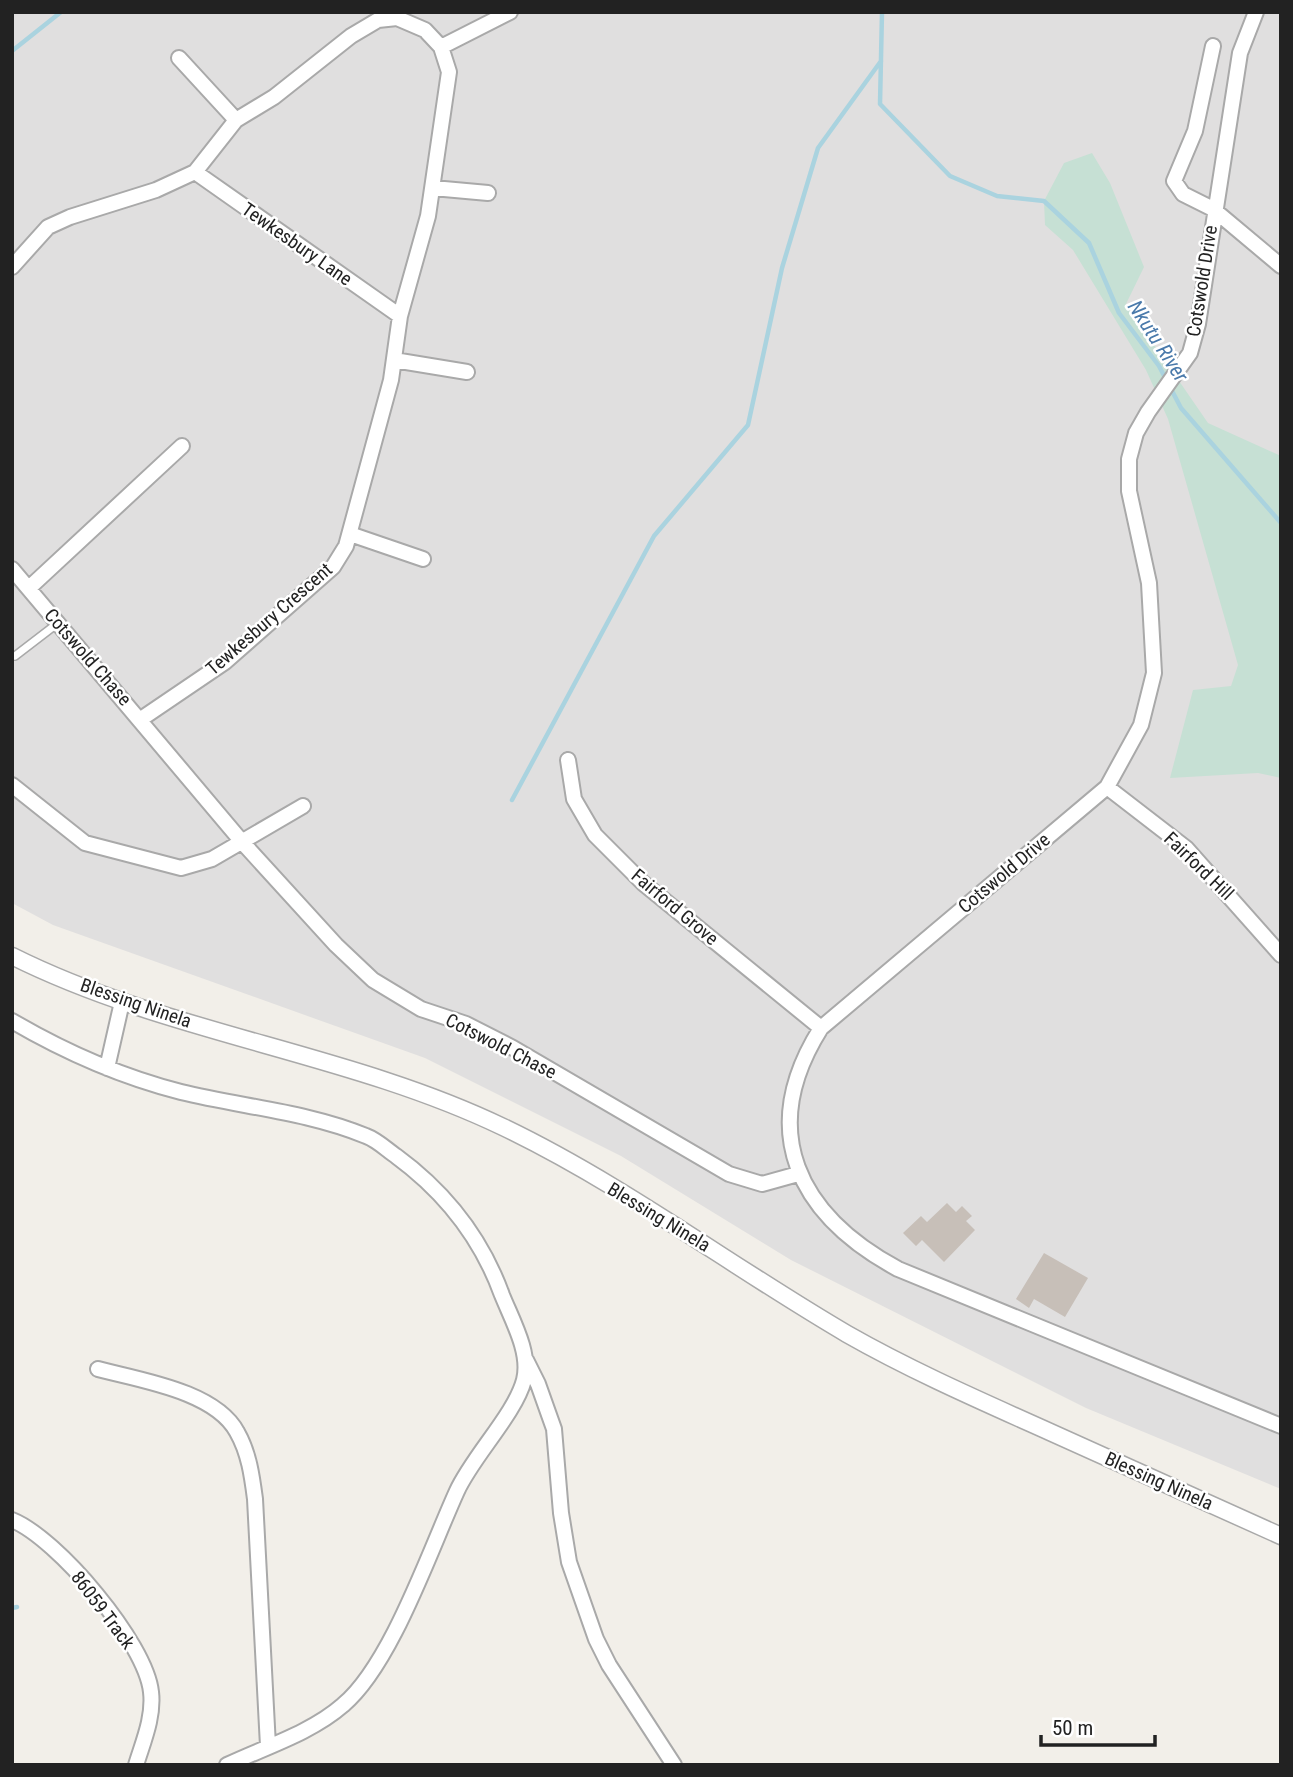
<svg xmlns="http://www.w3.org/2000/svg" width="1293" height="1777" viewBox="0 0 1293 1777" font-family="'Roboto Condensed',sans-serif">
	<rect width="100%" height="100%" fill="#f2efe9"/>
	<path fill="#e0dfdf" d="M12 12H1281V1489L1086 1408 791 1260 621 1156 425 1058 53 925 12 903Z"/>
	<path fill="#c6e0d4" d="M1092 153 1110 183 1144 267 1126 304 1208 423 1281 456V778L1258 773 1170 778 1193 690 1231 686 1238 665 1168 419 1146 370 1073 250 1045 225 1044 201 1064 163Z"/>
	<g fill="none" stroke-linecap="round" stroke-linejoin="round">
		<path stroke="#aad3df" stroke-width="4.5" d="M882 12 880 104 950 176 997 196 1044 201 1089 243 1119 313 1159 366 1181 408 1281 523
			M12 51 61 12
			M512 800 654 536 748 425 782 268 818 148 881 61
			M12 1608 17 1607"/>
	</g>
	<path fill="#c7bfb8" d="M947 1203 956 1212 962 1206 972 1216 966 1221 975 1230 944 1262 922 1240 916 1246 903 1233 921 1216 927 1222Z
		M1044 1253 1088 1278 1065 1317 1034 1299 1029 1308 1016 1299Z"/>
	<g fill="none" stroke-linecap="round" stroke-linejoin="round">
		<defs>
			<path id="service" d="M15 656 58 623"/>
			<path id="minor" d="M1256 12 1240 53 1198 324 1190 353 1148 412 1136 433 1129 459V491L1149 583 1154 673 1141 725 1107 787 821 1028C756 1131 798 1215 898 1269L1281 1426
				M1213 46 1195 131 1174 181 1183 194 1213 209 1281 266
				M441 47 510 12
				M179 58 236 120
				M195 172 400 316
				M433 188 488 193
				M12 267 48 227 70 217 156 190 195 172 236 120 274 97 351 36 378 20 397 18 425 30 441 47 449 72 428 216 400 316 391 380 346 546 333 567 225 662 141 719
				M394 360 467 372
				M350 534 423 559
				M12 569 243 843 336 945 373 980 421 1009 466 1024 513 1048 729 1174 762 1184 798 1174
				M29 588 182 446
				M568 760 574 799 595 835 643 883 821 1028
				M12 785 85 843 181 868 212 859 303 806
				M1107 787 1186 848 1281 955
				M12 1021C65 1052 122 1077 181 1092 243 1107 308 1112 366 1136 377 1140 386 1149 396 1156 445 1192 481 1237 502 1295 512 1320 531 1353 524 1380 515 1414 473 1456 457 1491 430 1550 391 1665 343 1705 311 1733 265 1747 227 1765
				M107 1068 122 1002
				M526 1360 538 1384 554 1429 561 1513 569 1562 596 1639 609 1665 674 1765
				M98 1369C139 1380 215 1391 237 1432 249 1453 252 1476 255 1499L268 1746
				M12 1520C57 1538 146 1643 151 1692 154 1717 143 1742 136 1765"/>
			<path id="tertiary" d="M12 956C168 1034 347 1052 503 1127 624 1185 732 1267 847 1334 912 1371 981 1401 1050 1432 1127 1466 1204 1501 1281 1536"/>
		</defs>
		<use href="#service" stroke="#a9a9a9" stroke-width="10"/>
		<use href="#minor" stroke="#a9a9a9" stroke-width="18"/>
		<use href="#tertiary" stroke="#a9a9a9" stroke-width="19"/>
		<use href="#service" stroke="#fff" stroke-width="7"/>
		<use href="#minor" stroke="#fff" stroke-width="14"/>
		<use href="#tertiary" stroke="#fff" stroke-width="16"/>
	</g>
	<g text-anchor="middle" dominant-baseline="central" stroke-width="5" stroke-linejoin="round" paint-order="stroke">
		<g font-size="19" fill="#222" stroke="#fff">
			<text transform="translate(297 244) rotate(35)">Tewkesbury Lane</text>
			<text transform="translate(1202 281) rotate(-81)">Cotswold Drive</text>
			<text transform="translate(269 619) rotate(-41)">Tewkesbury Crescent</text>
			<text transform="translate(88 657) rotate(49)">Cotswold Chase</text>
			<text transform="translate(1199 866) rotate(44)">Fairford Hill</text>
			<text transform="translate(1004 873) rotate(-40)">Cotswold Drive</text>
			<text transform="translate(675 907) rotate(40)">Fairford Grove</text>
			<text transform="translate(136 1003) rotate(19)">Blessing Ninela</text>
			<text transform="translate(501 1046) rotate(27)">Cotswold Chase</text>
			<text transform="translate(659 1217) rotate(31)">Blessing Ninela</text>
			<text transform="translate(1159 1481) rotate(24)">Blessing Ninela</text>
			<text transform="translate(103 1610) rotate(53)">86059 Track</text>
		</g>
		<g font-size="21" font-style="italic" fill="#4a7aab" stroke="#fff">
			<text transform="translate(1158 341) rotate(57)">Nkutu River</text>
		</g>
	</g>
	<rect width="1293" height="1777" fill="none" stroke="#222222" stroke-width="28"/>
	<path d="M1041 1735v10h114v-10" fill="none" stroke="#222222" stroke-width="3.5"/>
	<text x="1052" y="1735" font-size="21" fill="#222222" stroke="#ffffff" stroke-width="5" paint-order="stroke">50 m</text>
</svg>
